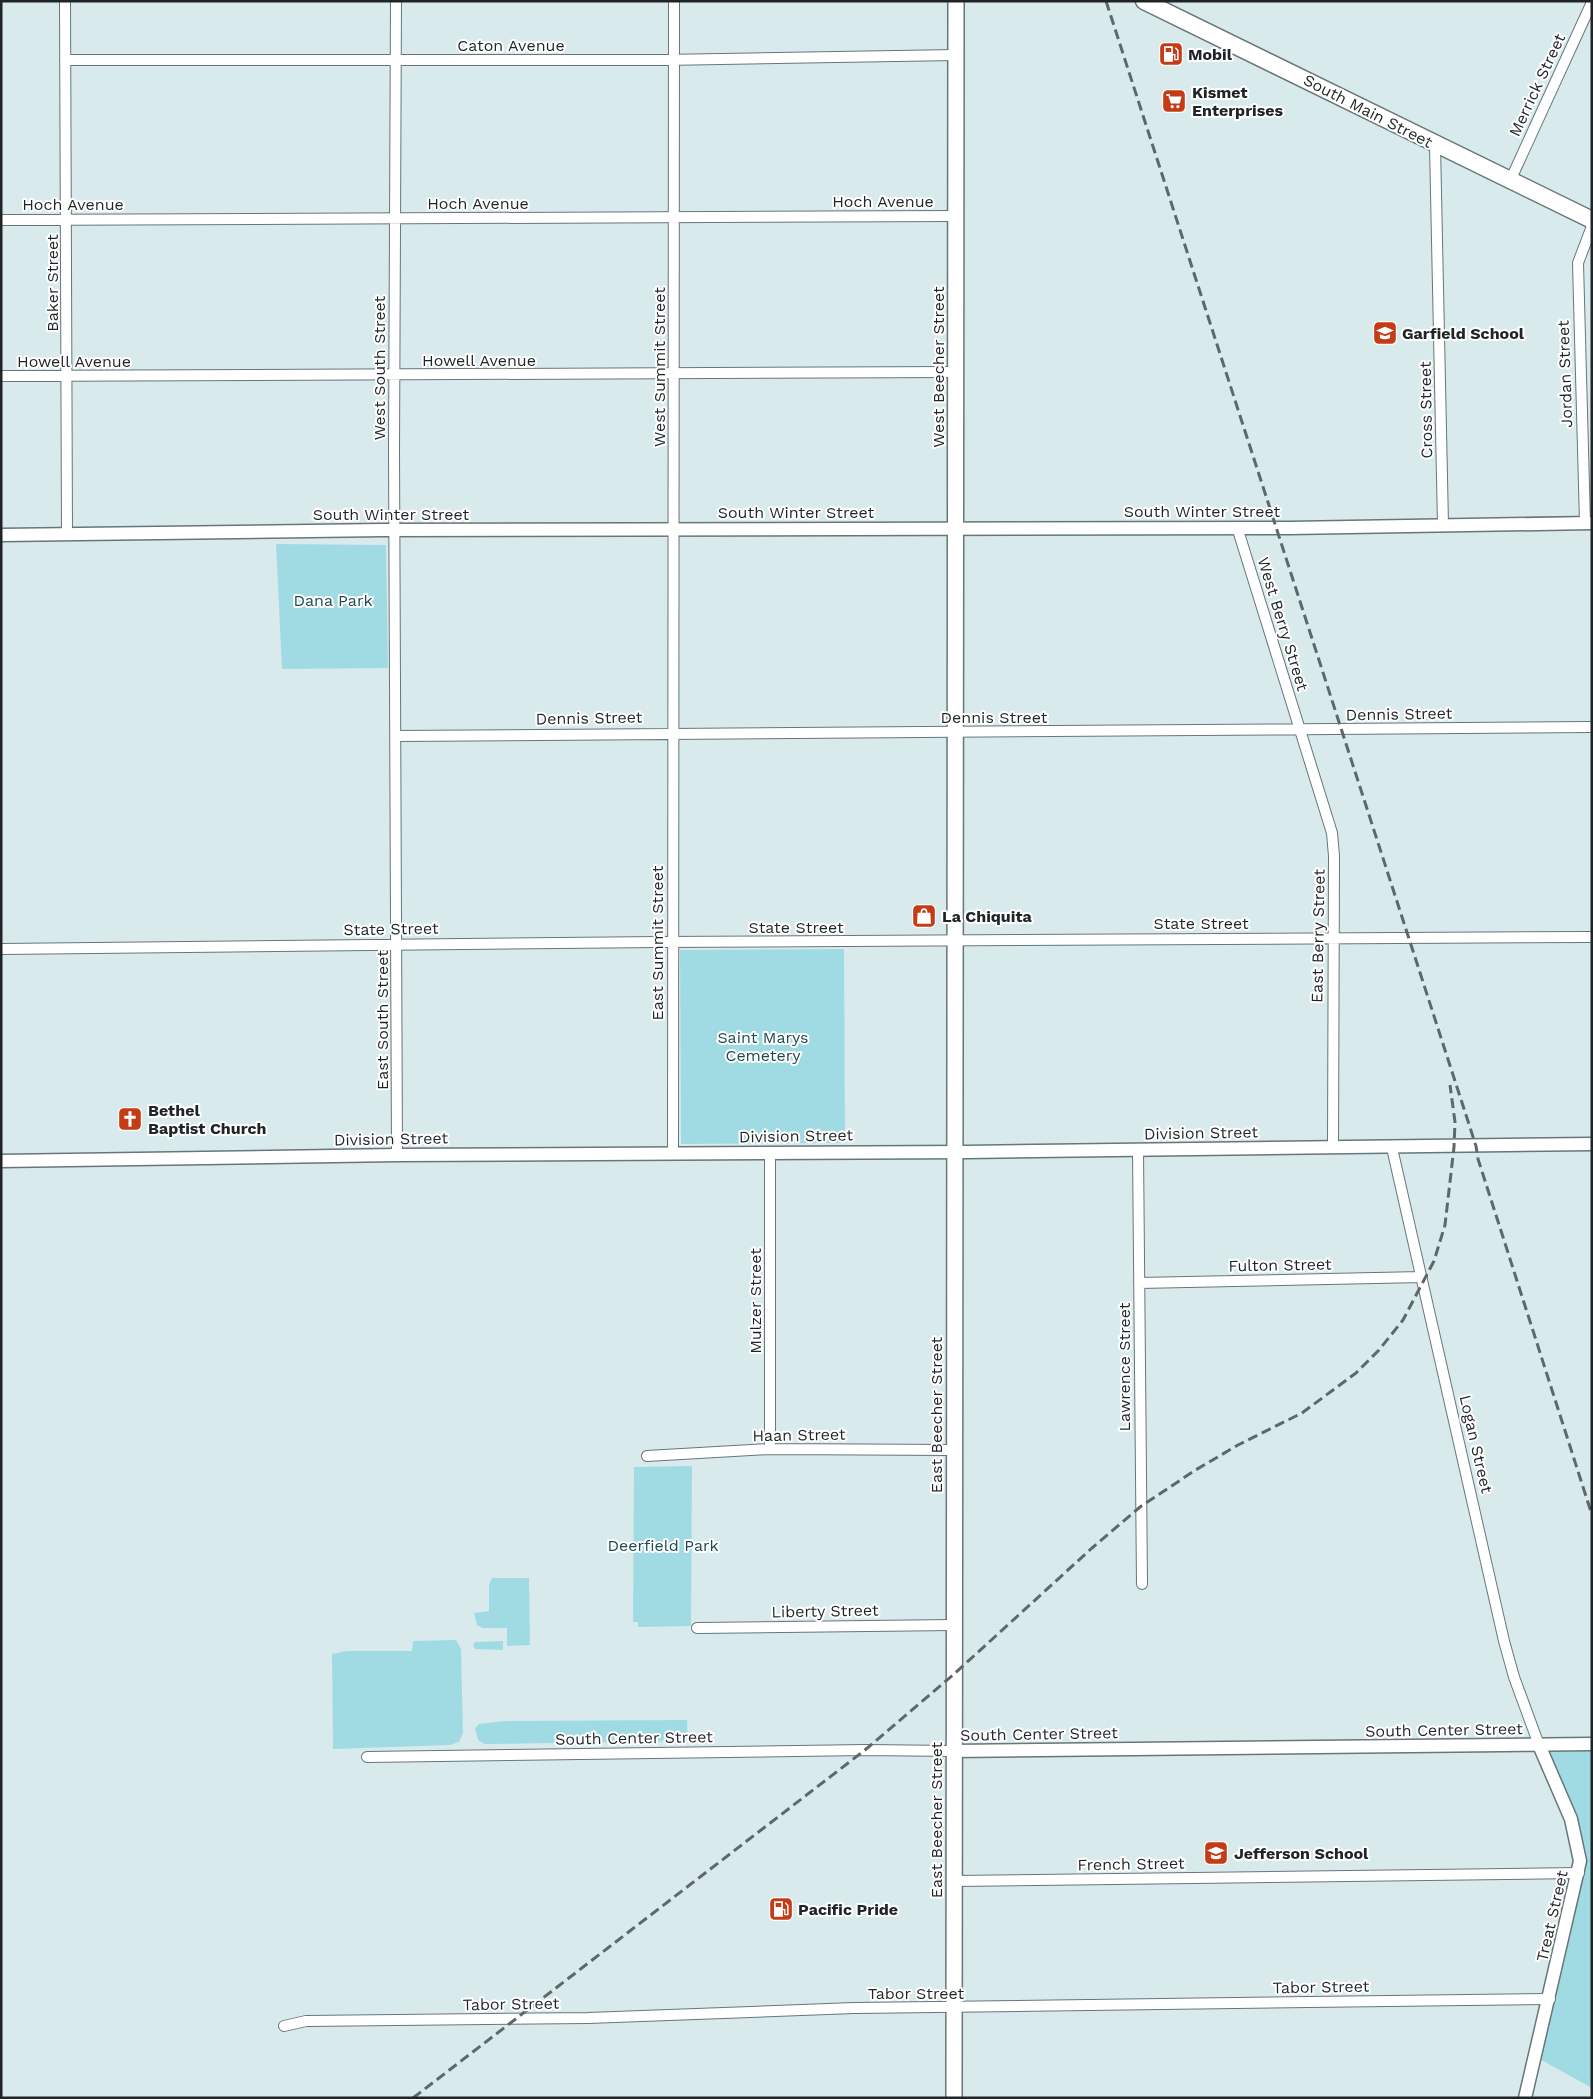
<svg xmlns="http://www.w3.org/2000/svg" width="1593" height="2099" viewBox="0 0 1593 2099" font-family="'Work Sans',sans-serif">
	<rect width="100%" height="100%" fill="#d9eaed"/>
	<path fill="#a0dbe4" d="M276 544 386 545 388 668 282 669Z
		M844 949 845 1143 681 1144 680 950Z
		M692 1466 691 1626 638 1627V1622H633L634 1467Z
		M492 1578H529L530 1645 507 1646V1628H483L477 1625 474 1613 489 1611V1585Z
		M456 1640 461 1649 463 1733 459 1742 450 1745 333 1749 332 1654 347 1651H412L413 1641Z
		M503 1641V1650L475 1649 473 1645 475 1642Z
		M687 1720 688 1741 485 1744 478 1740 475 1728 479 1724 505 1721Z
		M1592 1744V2088L1536 2057 1580 1861 1539 1745Z"/>
	<g fill="none" stroke-linecap="round" stroke-linejoin="round">
		<defs>
			<path id="minor" d="M65 1 67 535
				M396 1 394 450 397 1155
				M65 60H664L956 55
				M1435 145 1443 525
				M1510 181 1592 2
				M1 220 956 216
				M1 376 956 372
				M1585 523 1578 263 1592 226
				M1237 527 1332 833 1334 856 1333 1147
				M396 736 1592 727
				M1 949 659 942 1592 937
				M1392 1148 1504 1641 1514 1677 1539 1745
				M1138 1150 1142 1584
				M673 1153 674 1
				M770 1153V1449
				M1139 1283 1422 1277
				M647 1456 770 1449 953 1450
				M697 1628 953 1625
				M367 1757 865 1750 954 1751
				M954 1881 1579 1873
				M284 2026 306 2021 588 2018 854 2008 1550 1999"/>
			<path id="tertiary" d="M1 535 383 530 1290 528 1592 523
				M1 1161 397 1155 967 1152 1592 1144
				M954 1751 1592 1744
				M1525 2098 1580 1861 1571 1819 1539 1745"/>
			<path id="secondary" d="M954 2098 956 1"/>
			<path id="primary" d="M1144 1 1592 220"/>
		</defs>
		<use href="#minor" stroke="#677678" stroke-width="12"/>
		<use href="#tertiary" stroke="#677678" stroke-width="15"/>
		<use href="#secondary" stroke="#677678" stroke-width="18"/>
		<use href="#primary" stroke="#677678" stroke-width="19"/>
		<use href="#minor" stroke="#fff" stroke-width="10"/>
		<use href="#tertiary" stroke="#fff" stroke-width="12"/>
		<use href="#secondary" stroke="#fff" stroke-width="15"/>
		<use href="#primary" stroke="#fff" stroke-width="16"/>
		<path stroke="#5e6769" stroke-width="3" stroke-dasharray="10 5" stroke-linecap="butt" d="M1106 1 1476 1146 1478 1159 1592 1515
			M413 2098 865 1750 953 1675 1092 1548 1140 1507 1194 1471 1238 1445 1302 1413 1356 1373 1379 1350 1403 1320 1434 1261 1445 1225 1454 1147 1455 1122 1450 1085"/>
	</g>
	<defs>
		<symbol id="fuel-square" viewBox="-11 -11 22 22"><rect x="-9" y="-9" width="18" height="18" rx="4" fill="#c43b15" stroke="#fff"/><path d="M-5.5-6h7V0h2V4h1.3V-2.5L3-4.5l.8-.8L6-3V5H2.5V1h-1V6h-7ZM-4.2-4.7v3.2H.2V-4.7Z" fill="#fff"/></symbol>
		<symbol id="supermarket-square" viewBox="-11 -11 22 22"><rect x="-9" y="-9" width="18" height="18" rx="4" fill="#c43b15" stroke="#fff"/><path d="M-6-5.5h2.5l.6 2H6L4.5 2H-2.5L-4.4-4H-6ZM-1.5 3.2a1.3 1.3 0 1 0 .1 0ZM3 3.2a1.3 1.3 0 1 0 .1 0Z" fill="#fff"/></symbol>
		<symbol id="school-square" viewBox="-11 -11 22 22"><rect x="-9" y="-9" width="18" height="18" rx="4" fill="#c43b15" stroke="#fff"/><path d="M0-5L7-2L0 1L-7-2ZM-4 1L0 2.5L4 1V4Q0 6-4 4Z" fill="#fff"/></symbol>
		<symbol id="shop-square" viewBox="-11 -11 22 22"><rect x="-9" y="-9" width="18" height="18" rx="4" fill="#c43b15" stroke="#fff"/><path d="M-5-2.5h2.3a2.7 3.5 0 0 1 5.4 0H5L5.5 6h-11ZM-1.5-2.5h3a1.5 2.3 0 0 0-3 0Z" fill="#fff"/></symbol>
		<symbol id="church-square" viewBox="-11 -11 22 22"><rect x="-9" y="-9" width="18" height="18" rx="4" fill="#c43b15" stroke="#fff"/><path d="M-1.2-6h2.4v3.5h3.3v2.4h-3.3V6h-2.4V-.1h-3.3v-2.4h3.3Z" fill="#fff"/></symbol>
	</defs>
	<g fill-rule="evenodd">
		<use href="#fuel-square" x="1157" y="40" width="28" height="28"/>
		<use href="#supermarket-square" x="1160" y="87" width="28" height="28"/>
		<use href="#school-square" x="1371" y="319" width="28" height="28"/>
		<use href="#shop-square" x="910" y="902" width="28" height="28"/>
		<use href="#church-square" x="116" y="1105" width="28" height="28"/>
		<use href="#school-square" x="1202" y="1839" width="28" height="28"/>
		<use href="#fuel-square" x="767" y="1895" width="28" height="28"/>
	</g>
	<g text-anchor="middle" dominant-baseline="central" stroke-width="4" stroke-linejoin="round" paint-order="stroke">
		<g font-size="16" fill="#1f2526" stroke="#fff">
			<text x="511" y="45">Caton Avenue</text>
			<text transform="translate(1537 85) rotate(-65)">Merrick Street</text>
			<text transform="translate(1368 111) rotate(27)">South Main Street</text>
			<text x="883" y="201">Hoch Avenue</text>
			<text x="478" y="203">Hoch Avenue</text>
			<text x="73" y="204">Hoch Avenue</text>
			<text transform="translate(52 283) rotate(-90)">Baker Street</text>
			<text x="479" y="360">Howell Avenue</text>
			<text x="74" y="361">Howell Avenue</text>
			<text transform="translate(659 367) rotate(-90)">West Summit Street</text>
			<text transform="translate(938 367) rotate(-90)">West Beecher Street</text>
			<text transform="translate(379 368) rotate(-90)">West South Street</text>
			<text transform="translate(1565 374) rotate(-92)">Jordan Street</text>
			<text transform="translate(1426 410) rotate(-91)">Cross Street</text>
			<text x="1202" y="511">South Winter Street</text>
			<text x="796" y="512">South Winter Street</text>
			<text x="391" y="514">South Winter Street</text>
			<text transform="translate(1283 624) rotate(73)">West Berry Street</text>
			<text transform="translate(1399 714) rotate(-1)">Dennis Street</text>
			<text x="994" y="717">Dennis Street</text>
			<text transform="translate(589 718) rotate(-1)">Dennis Street</text>
			<text x="1201" y="923">State Street</text>
			<text x="796" y="927">State Street</text>
			<text transform="translate(391 929) rotate(-1)">State Street</text>
			<text transform="translate(1318 936) rotate(-89)">East Berry Street</text>
			<text transform="translate(657 943) rotate(-90)">East Summit Street</text>
			<text transform="translate(382 1020) rotate(-90)">East South Street</text>
			<text transform="translate(1201 1133) rotate(-1)">Division Street</text>
			<text transform="translate(796 1136) rotate(-1)">Division Street</text>
			<text transform="translate(391 1139) rotate(-1)">Division Street</text>
			<text transform="translate(1280 1265) rotate(-1)">Fulton Street</text>
			<text transform="translate(755 1301) rotate(-90)">Mulzer Street</text>
			<text transform="translate(1124 1367) rotate(-90)">Lawrence Street</text>
			<text transform="translate(936 1415) rotate(-90)">East Beecher Street</text>
			<text transform="translate(799 1435) rotate(-1)">Haan Street</text>
			<text transform="translate(1476 1444) rotate(77)">Logan Street</text>
			<text transform="translate(825 1611) rotate(-1)">Liberty Street</text>
			<text transform="translate(1444 1730) rotate(-1)">South Center Street</text>
			<text transform="translate(1039 1734) rotate(-1)">South Center Street</text>
			<text transform="translate(634 1738) rotate(-1)">South Center Street</text>
			<text transform="translate(936 1820) rotate(-90)">East Beecher Street</text>
			<text transform="translate(1131 1864) rotate(-1)">French Street</text>
			<text transform="translate(1552 1916) rotate(-77)">Treat Street</text>
			<text transform="translate(1321 1987) rotate(-1)">Tabor Street</text>
			<text x="916" y="1993">Tabor Street</text>
			<text transform="translate(511 2004) rotate(-1)">Tabor Street</text>
		</g>
		<g font-size="16" font-weight="bold" fill="#1f2526" stroke="#fff" text-anchor="start">
			<text x="1188" y="54">Mobil</text>
			<text x="1192" y="92">Kismet<tspan x="1192" dy="18">Enterprises</tspan></text>
			<text x="1402" y="333">Garfield School</text>
			<text x="942" y="916">La Chiquita</text>
			<text x="148" y="1110">Bethel<tspan x="148" dy="18">Baptist Church</tspan></text>
			<text x="1234" y="1853">Jefferson School</text>
			<text x="798" y="1909">Pacific Pride</text>
		</g>
		<g font-size="16" fill="#1d4a50" stroke="#fff">
			<text x="333" y="600">Dana Park</text>
			<text x="763" y="1037">Saint Marys<tspan x="763" dy="18">Cemetery</tspan></text>
			<text x="663" y="1545">Deerfield Park</text>
		</g>
	</g>
	<rect width="1593" height="2099" fill="none" stroke="#1f2526" stroke-width="5"/>
</svg>
